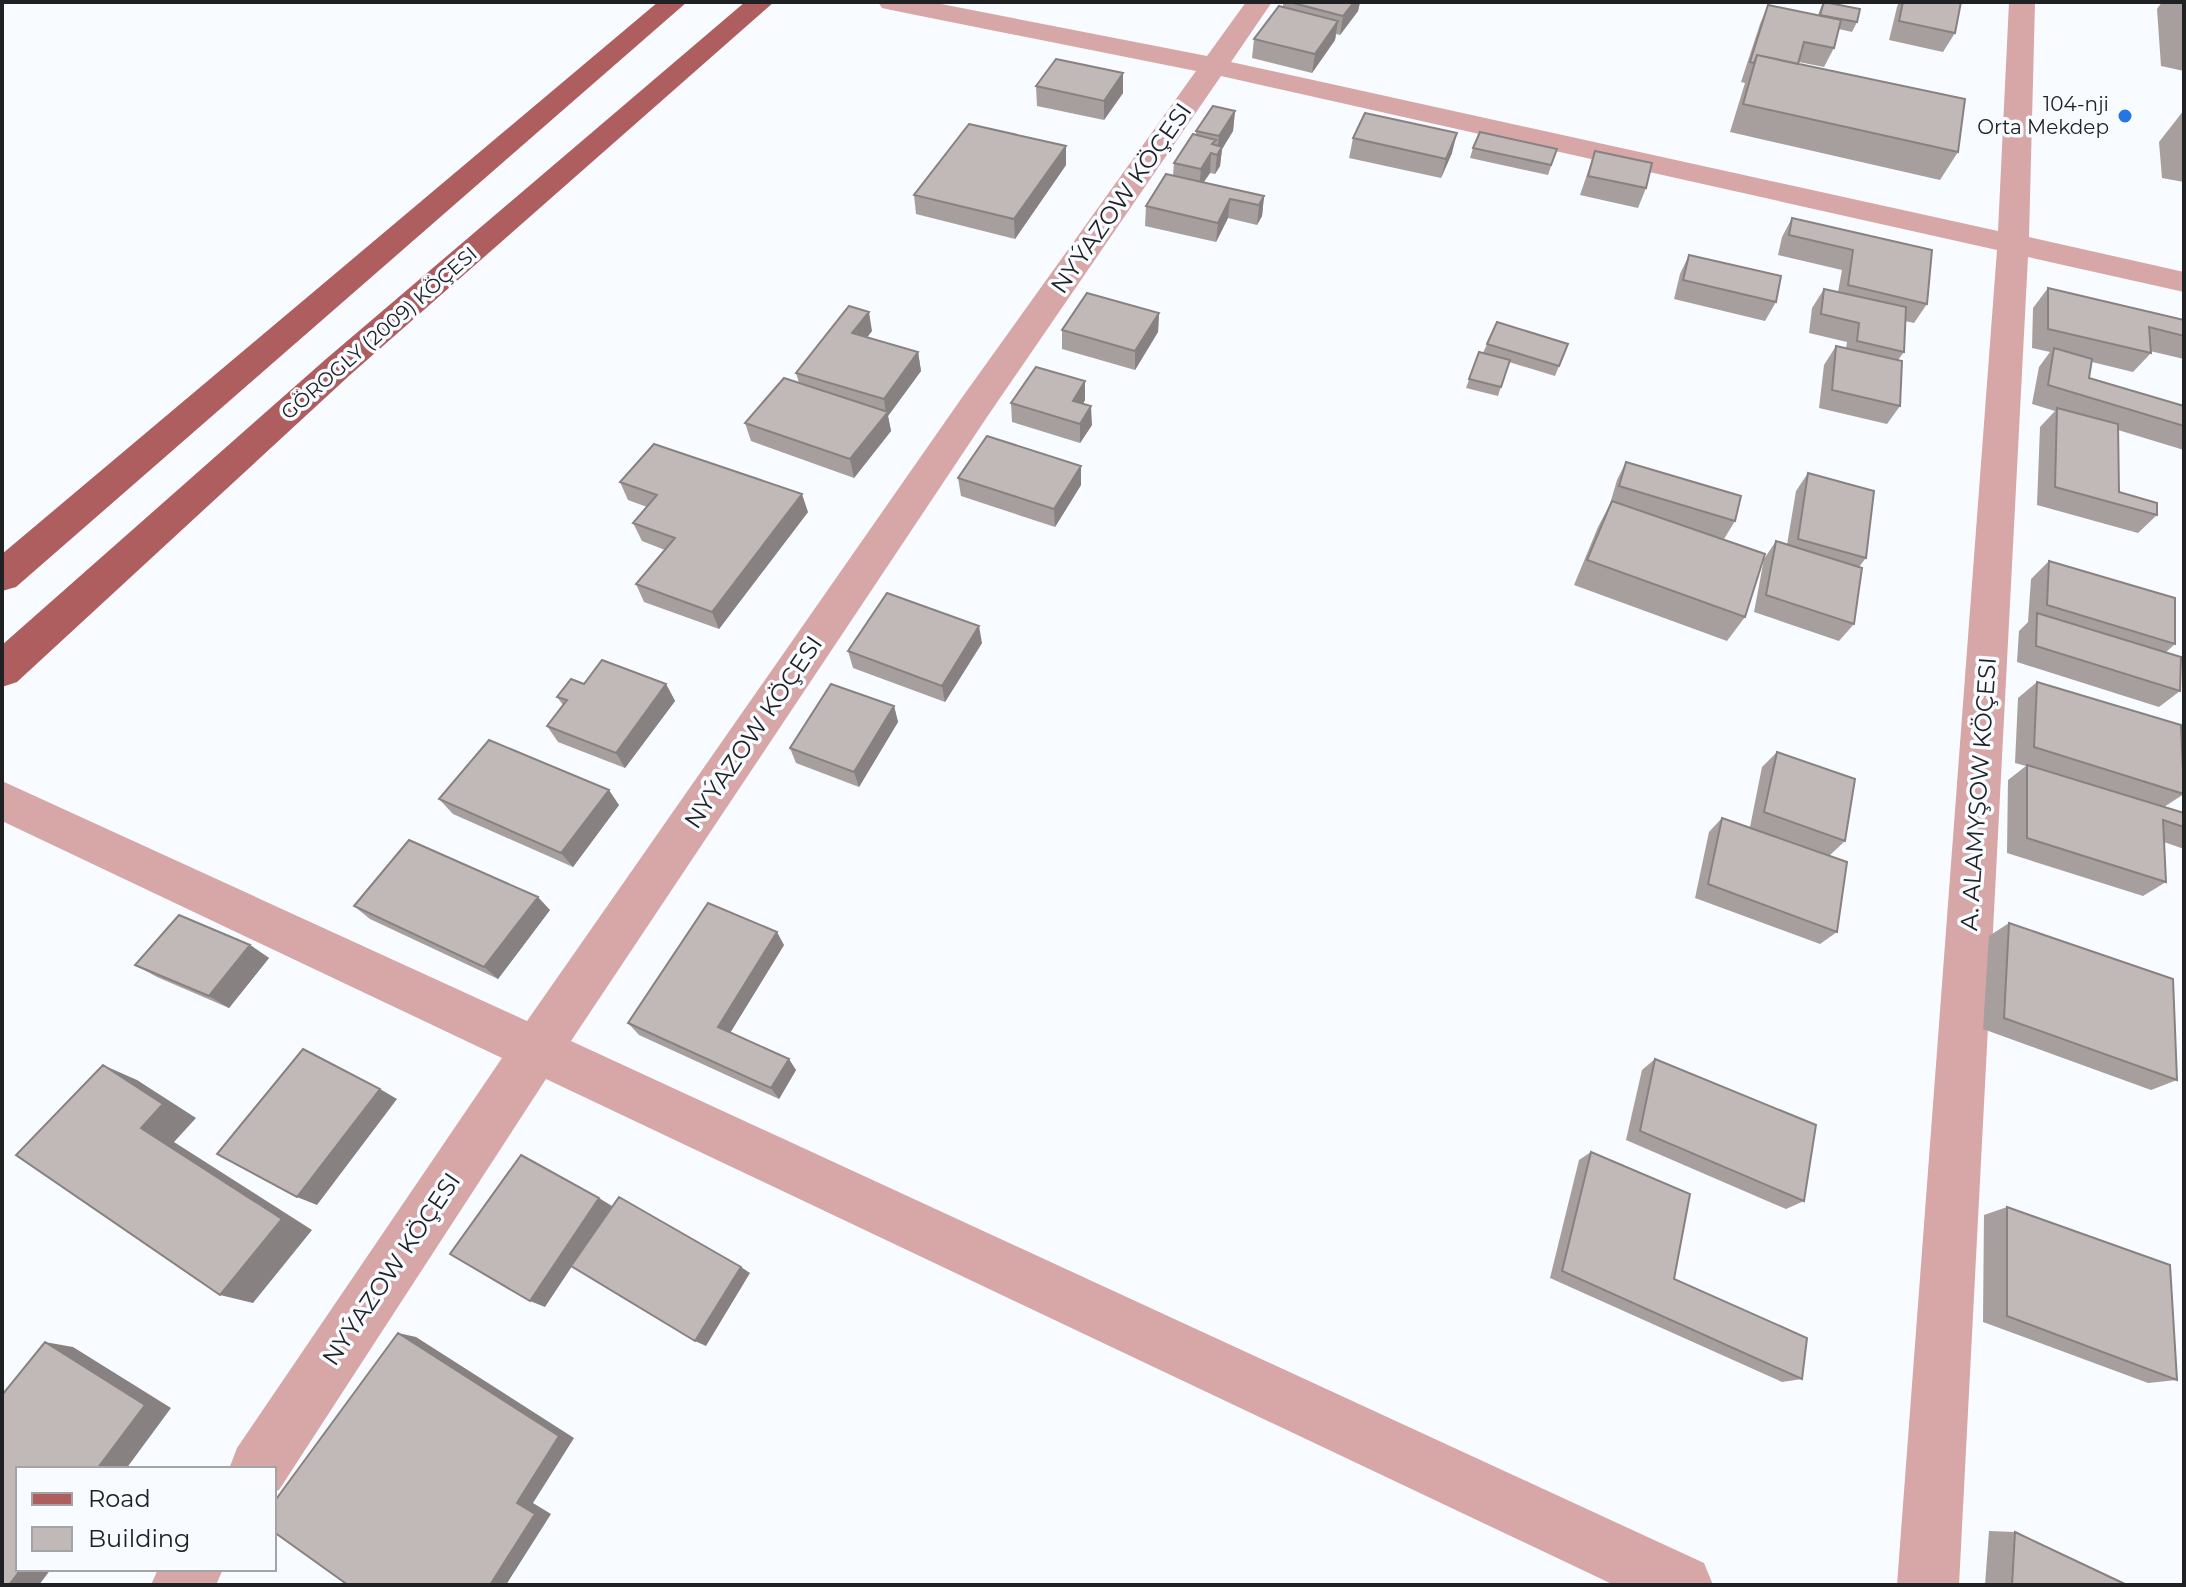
<svg xmlns="http://www.w3.org/2000/svg" width="2186" height="1587" viewBox="0 0 2186 1587" font-family="Montserrat,sans-serif">
	<rect width="100%" height="100%" fill="#f8fbff"/>
	<g fill="none" stroke-linecap="round" stroke-linejoin="round">
		<path fill="#d6a7a6" fill-rule="evenodd" d="M878 2H931L1207 56 1246 2H1272L1231 62 1998 231 2009 2H2035L2029 237 2184 272V292L2028 257 1959 1585H1897L1997 250 1221 76 987 417 571 1041 1704 1563 1713 1585H1614L546 1079 279 1490 274 1492V1469H229L237 1448 502 1058 2 821V781L527 1021 961 399 1196 71 891 10 882 8Z
			M158 1569H223L216 1585H151Z"/>
		<path fill="#af5e60" fill-rule="evenodd" d="M658 2H687L16 587 2 591V554Z
			M745 2H774L350 375 17 682 2 687V645L326 359Z"/>
	</g>
	<path fill="#a69f9e" d="M1283 2H1360L1358 11 1340 35 1336 34 1335 40 1312 73 1252 58 1254 39 1283 7Z
		M1823 2 1857 22 1852 32 1839 29 1834 48 1824 67 1799 62 1798 64 1958 152 1940 180 1730 132 1745 83 1741 82 1760 24 1768 5 1818 15Z
		M1899 2H1961L1955 33 1943 52 1889 40 1897 7Z
		M2162 2H2184V71L2161 66 2157 9Z
		M1036 86 1123 93 1104 120 1037 106Z
		M2184 110V182L2162 178 2159 142Z
		M1235 111 1233 131 1222 149 1220 166 1215 174 1210 173 1203 183 1264 196 1262 216 1257 225 1228 218 1216 242 1145 226 1146 206 1173 176 1174 163 1196 135V131Z
		M1353 138 1452 153 1441 178 1349 158Z
		M1473 148 1557 149 1548 175 1470 158Z
		M1595 151 1646 188 1638 208 1580 195Z
		M1066 165 1015 239 916 214 914 195Z
		M1792 218 1932 250 1927 304 1914 323 1905 321 1904 352 1898 360 1900 406 1887 424 1819 408 1824 365 1836 346 1846 348 1847 342 1809 333 1812 308 1824 289 1838 292 1842 270 1778 255 1782 237Z
		M1689 255 1776 302 1765 321 1674 299 1680 274Z
		M2048 288 2184 320V359L2150 351 2151 353 2133 372 2092 362 2089 378 2184 406V450L2118 430 2119 492 2157 515 2138 533 2037 505 2040 427 2055 411 2032 404 2039 367 2050 352 2032 348 2033 308Z
		M1159 313 1158 332 1135 370 1062 349V330Z
		M872 331 867 337 918 352 921 371 888 416 891 431 854 478 751 441 745 423 799 383 796 373Z
		M1487 344H1568L1555 376 1509 362 1498 396 1466 388 1479 352 1483 353Z
		M1085 381V400L1083 404 1092 425 1080 443 1012 422 1011 403Z
		M1626 462 1735 521 1724 539 1708 534 1745 617 1727 641 1574 585 1598 527 1610 504 1617 480Z
		M1808 473 1866 558 1859 567 1854 624 1839 641 1754 612 1764 559 1776 541 1787 545 1796 491Z
		M958 478 1081 485 1055 527 961 496Z
		M620 482 808 512 719 629 644 602 636 584 665 550 642 541 633 523 647 507 628 500Z
		M2049 561 2175 644 2165 653 2180 691 2159 707 2017 662 2019 631 2028 622 2031 579Z
		M982 643 945 702 853 668 848 651Z
		M2037 682 2184 794 2164 807 2184 813V849L2164 842 2166 882 2143 896 2007 853 2008 780 2026 766 2015 763 2018 698Z
		M584 684H666L675 701 625 768 558 742 547 726 563 705 557 697Z
		M894 706 898 722 859 787 796 763 790 748Z
		M1777 752 1845 841 1829 856 1837 932 1820 944 1695 898 1709 832 1722 818 1750 827 1762 767Z
		M439 799 619 805 573 867 453 814Z
		M354 906 550 910 498 979 370 919Z
		M2009 923 2177 1080 2151 1090 1983 1029 1989 936Z
		M250 945 269 958 229 1008 157 977 135 965Z
		M784 945 730 1033 796 1070 779 1099 639 1035 628 1023Z
		M1655 1059 1804 1201 1786 1209 1626 1140 1642 1070Z
		M1591 1152 1674 1279 1802 1379 1782 1382 1550 1278 1579 1160Z
		M2007 1207 2177 1380 2148 1383 1983 1322 1984 1215Z
		M1989 1531 2015 1532 2127 1585H1985Z"/>
	<path fill="#878281" d="M1354 2H1360L1358 11 1340 35 1343 16Z
		M1338 21 1335 40 1312 73 1315 54Z
		M1123 73V93L1104 120V101Z
		M1235 111 1233 131 1222 149 1220 166 1215 174 1219 136Z
		M1457 133 1452 153 1441 178 1446 159Z
		M1066 146V165L1015 239 1014 219Z
		M1211 153 1210 173 1199 189 1201 169Z
		M1264 196 1262 216 1257 225 1259 205Z
		M1230 199 1228 218 1216 242 1218 223Z
		M869 312 872 331 856 352 852 333Z
		M1159 313 1158 332 1135 370V351Z
		M918 352 921 371 888 416 891 431 854 478 850 459 886 414 884 399Z
		M1085 381V400L1074 419 1073 401Z
		M1091 406 1092 425 1080 443V424Z
		M1081 466V485L1055 527 1054 509Z
		M802 494 808 512 719 629 712 612Z
		M979 626 982 643 945 702 942 686Z
		M666 684 675 701 625 768 616 753Z
		M894 706 898 722 859 787 854 772Z
		M609 790 619 805 573 867 561 853Z
		M538 897 550 910 498 979 484 967Z
		M777 932 784 945 727 1038 718 1027Z
		M250 945 269 958 229 1008 209 996Z
		M789 1059 796 1070 779 1099 771 1088Z
		M103 1065 137 1080 196 1118 174 1142 312 1230 253 1303 220 1295Z
		M380 1089 397 1099 317 1205 297 1197Z
		M599 1198 612 1206 545 1307 530 1301Z
		M741 1267 750 1273 706 1346 695 1341Z
		M398 1333 416 1337 574 1438 533 1503 551 1514 506 1585H490Z
		M45 1342 73 1347 171 1408 126 1469H97Z
		M21 1569H51L39 1585H9Z"/>
	<path fill="#c1b9b8" stroke="#878281" stroke-width="2" d="M1289 2H1354L1343 16Z
		M1824 2 1860 9 1857 22 1820 15Z
		M1903 2H1961L1955 33 1899 21Z
		M1768 5 1841 20 1834 48 1804 42 1798 64 1757 55 1754 63 1750 62Z
		M1279 6 1338 21 1315 54 1254 39Z
		M1757 55 1965 99 1958 152 1743 104Z
		M1056 59 1123 73 1104 101 1036 86Z
		M1213 106 1235 111 1219 136 1196 131Z
		M1365 113 1457 133 1446 159 1353 138Z
		M969 124 1066 146 1014 219 914 195Z
		M1480 132 1557 149 1551 165 1473 148Z
		M1193 134 1216 140 1212 144 1222 147 1217 155 1211 153 1201 169 1174 163Z
		M1595 151 1652 163 1646 188 1588 176Z
		M1166 174 1264 196 1259 205 1230 199 1218 223 1146 206Z
		M1792 218 1932 250 1927 304 1848 285 1853 250 1789 235Z
		M1689 255 1781 276 1776 302 1683 280Z
		M2048 288 2184 320V336L2149 327 2151 353 2048 329Z
		M1824 289 1906 307 1904 352 1857 341 1859 323 1821 314Z
		M1087 293 1159 313 1135 351 1062 330Z
		M849 306 869 312 852 333 918 352 884 399 796 373Z
		M1497 322 1568 344 1559 366 1487 344Z
		M1836 346 1902 361 1900 406 1832 390Z
		M2054 348 2092 359 2089 378 2184 406V426L2048 385Z
		M1479 352 1510 360 1501 387 1469 379Z
		M1036 367 1085 381 1073 401 1091 406 1080 424 1011 403Z
		M784 378 888 412 850 459 745 423Z
		M2057 408 2118 424 2119 492 2157 503V515L2055 487Z
		M987 436 1081 466 1054 509 958 478Z
		M654 444 802 494 712 612 636 584 675 538 633 523 657 495 620 482Z
		M1626 462 1741 496 1735 521 1619 486Z
		M1808 473 1874 491 1866 558 1798 539Z
		M1612 501 1765 554 1745 617 1587 560Z
		M1776 541 1862 568 1854 624 1766 595Z
		M2049 561 2175 598V644L2047 605Z
		M887 593 979 626 942 686 848 651Z
		M2037 613 2181 657 2180 691 2036 646Z
		M602 660 666 684 616 753 547 726 567 700 557 697 571 679 584 684Z
		M2037 682 2181 725 2184 794 2034 747Z
		M831 684 894 706 854 772 790 748Z
		M489 740 609 790 561 853 439 799Z
		M1777 752 1855 779 1845 841 1764 812Z
		M2027 765 2184 813V827L2163 820 2166 882 2027 838Z
		M1722 818 1847 862 1837 932 1708 884Z
		M409 840 538 897 484 967 354 906Z
		M708 903 777 932 718 1027 789 1059 771 1088 628 1023Z
		M179 915 250 945 209 996 135 965Z
		M2009 923 2173 979 2177 1080 2004 1018Z
		M303 1049 380 1089 297 1197 217 1154Z
		M1655 1059 1816 1125 1804 1201 1640 1131Z
		M103 1065 163 1104 141 1128 282 1219 220 1295 16 1155Z
		M1591 1152 1690 1194 1674 1279 1807 1338 1802 1379 1562 1271Z
		M521 1155 599 1198 530 1301 450 1254Z
		M619 1197 741 1267 695 1341 571 1266Z
		M2007 1207 2170 1265 2177 1380 2007 1316Z
		M398 1333 559 1436 517 1503 535 1514 490 1585H348L274 1532V1502Z
		M45 1342 145 1405 97 1469H18V1569H21L9 1585H2V1395Z
		M2015 1532 2127 1585H2012Z"/>
	<circle fill="#2477e2" stroke="#f8fbff" stroke-width="3" cx="2125" cy="116" r="8"/>
	<g text-anchor="middle" dominant-baseline="central" stroke-width="7" stroke-linejoin="round" paint-order="stroke">
		<g font-size="20" fill="#202123" stroke="#f8fbff" text-anchor="end">
			<text x="2109" y="104">104-nji<tspan x="2109" dy="23">Orta Mekdep</tspan></text>
		</g>
		<g font-size="20" fill="#202123" stroke="#f8fbff">
			<text transform="translate(379 333) rotate(-41)">GÖROGLY (2009) KÖÇESI</text>
		</g>
		<g font-size="24" fill="#202123" stroke="#f8fbff">
			<text transform="translate(1121 198) rotate(-55)">NYÝAZOW KÖÇESI</text>
			<text transform="translate(753 732) rotate(-56)">NYÝAZOW KÖÇESI</text>
			<text transform="translate(1978 794) rotate(-86)">A. ALAMYŞOW KÖÇESI</text>
			<text transform="translate(391 1269) rotate(-56)">NYÝAZOW KÖÇESI</text>
		</g>
	</g>
	<rect width="2186" height="1587" fill="none" stroke="#202123" stroke-width="8"/>
	<rect x="16" y="1467" width="260" height="104" fill="#f8fbff" stroke="#a2a4a7" stroke-width="2"/>
	<rect x="32" y="1493" width="40" height="12" fill="#af5e60" stroke="#a2a4a7" stroke-width="2"/>
	<text x="88" y="1507" font-size="24" fill="#202123">Road</text>
	<rect x="32" y="1527" width="40" height="24" fill="#c1b9b8" stroke="#a2a4a7" stroke-width="2"/>
	<text x="88" y="1547" font-size="24" fill="#202123">Building</text>
</svg>
